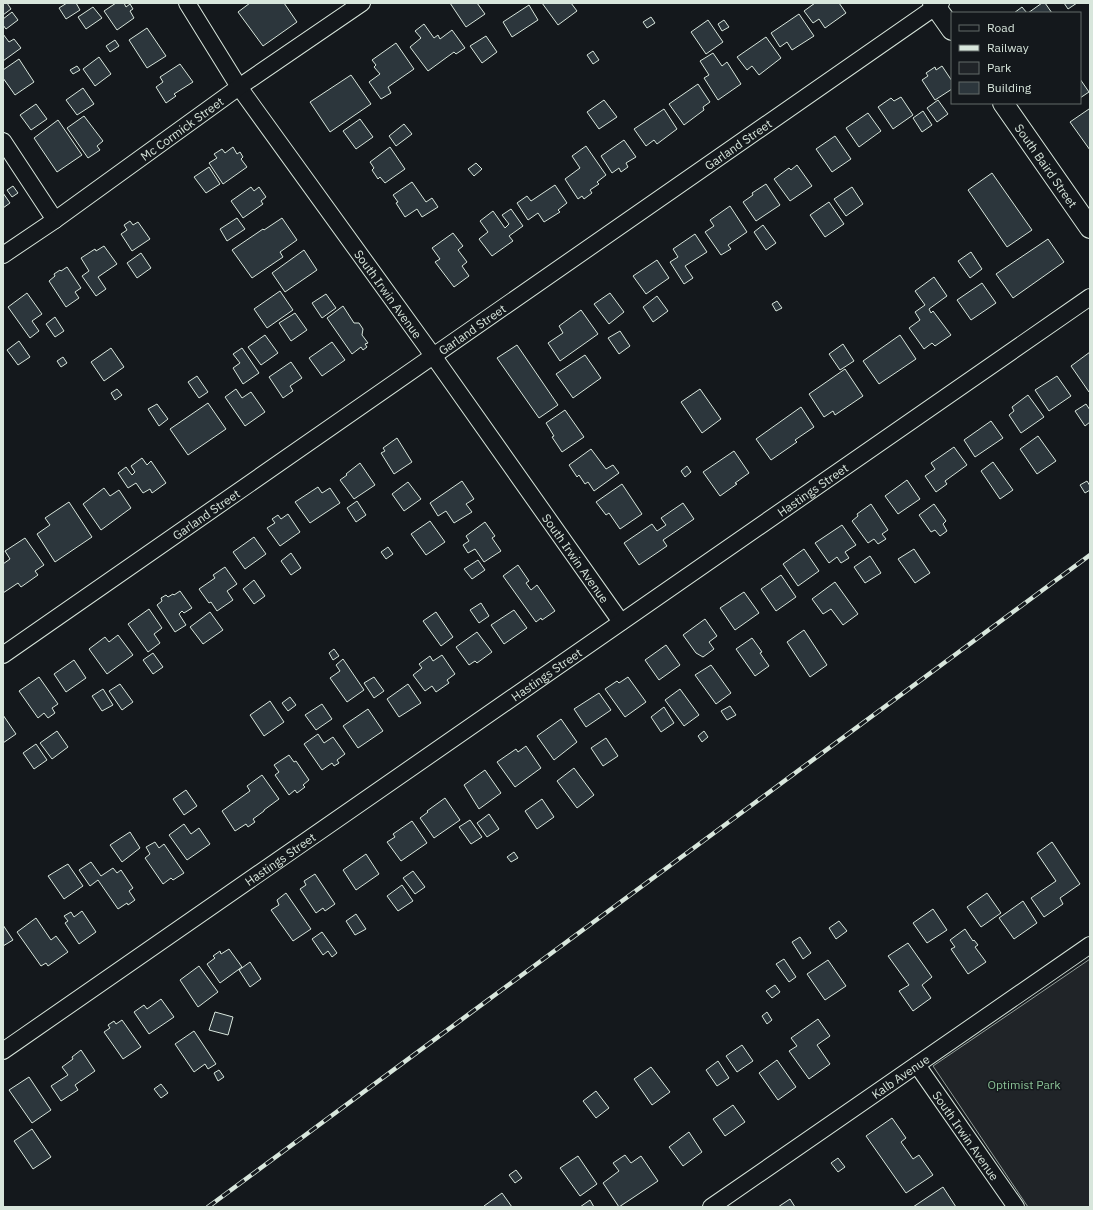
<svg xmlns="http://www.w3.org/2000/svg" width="1093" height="1210" viewBox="0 0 1093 1210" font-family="'IBM Plex Sans',sans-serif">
	<rect width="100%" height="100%" fill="#14181c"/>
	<path fill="#202428" stroke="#939e99" d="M1090 959V1207H1028L933 1066Z"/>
	<path fill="#2c363c" stroke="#d8e6dc" d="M3 3H7L11 9 3 15Z
		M67 3H76L80 10 66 19 59 8Z
		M116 3H124L126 7 130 4 133 9 130 11 134 18 117 30 104 11Z
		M250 3H284L297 22 263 46 238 12Z
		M450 3H477L485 14 466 27Z
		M542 3H571L577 11 558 25Z
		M815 3H839L846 13 825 28 819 19 813 23 804 11Z
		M1042 3H1045L1052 13H1028Z
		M1064 3H1077L1068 9Z
		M529 5 538 20 512 37 503 22Z
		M93 7 102 18 86 29 78 17Z
		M1022 7 1027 13H1014Z
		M12 12 18 20 6 29 3 25V19Z
		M799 14 814 36 792 50 787 42 780 47 771 33Z
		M651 17 655 23 647 28 643 22Z
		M708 20 723 42 706 54 691 32Z
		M724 20 729 27 722 31 718 24Z
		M424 24 434 38 438 35 440 39 452 30 465 48 456 54 454 52 428 71 410 47 421 38 415 31Z
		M147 28 166 56 147 68 129 40Z
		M3 34 9 42 14 39 21 48 3 61Z
		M486 36 497 52 482 63 470 46Z
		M766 37 781 58 759 75 752 66 747 70 737 57Z
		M115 40 119 46 110 52 106 46Z
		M396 43 414 69 388 87 391 93 381 99 369 82 380 74 374 67 376 65 372 60Z
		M593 51 599 60 593 64 587 55Z
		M713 53 722 66 727 62 741 84 718 100 704 78 709 75 700 61Z
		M99 57 111 74 95 86 83 69Z
		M19 59 34 82 15 95 3 78V70Z
		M180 64 193 82 174 94 176 96 166 103 156 87 163 82 160 77Z
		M77 66 80 70 73 74 70 70Z
		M942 66 952 81V89L935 100 922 80 928 76 926 73 935 67 936 70Z
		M351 75 371 104 330 132 310 102Z
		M1080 79 1089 92 1080 98Z
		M698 84 710 102 703 107 704 110 684 125 669 104Z
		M83 88 94 104 77 115 66 100Z
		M901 97 913 115 893 129 878 107 891 98 894 101Z
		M604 100 617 117 599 129 587 112Z
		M938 100 948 114 937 122 927 108Z
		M36 104 47 119 31 130 20 115Z
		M664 109 677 129 657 144 654 140 646 146 634 129Z
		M1089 109 1090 110V150L1070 122Z
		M923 111 932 125 922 132 913 118Z
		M868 113 881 131 859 147 846 128Z
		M84 116 103 141 97 146 100 150 88 158 67 128Z
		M360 119 373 137 356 149 343 131Z
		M58 120 82 155 57 172 34 138Z
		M404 124 412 134 396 146 389 136Z
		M835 136 851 159 832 172 816 149Z
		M624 140 636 157 626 163 628 167 621 172 619 168 612 173 601 156Z
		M586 146 606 175 597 182 599 184 590 190 592 193 584 199 582 196 578 199 565 179 580 168 572 156Z
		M233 147 237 154 240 152 243 157 241 159 247 167 223 184 209 163 217 158 214 154 222 149 225 153Z
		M390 147 405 169 385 183 380 177 378 179 372 170 374 168 370 162Z
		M476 163 482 169 474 176 468 169Z
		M797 165 812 186 790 201 774 179 789 168 791 170Z
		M209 167 220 184 206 193 194 177Z
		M992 173 1032 230 1007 247 968 190Z
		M412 182 426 202 432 198 438 207 422 217 417 209 405 217 396 203 398 202 393 195Z
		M766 184 780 205 756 221 743 202 753 195 752 193Z
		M555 185 567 203 558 210 560 212 544 222 538 213 528 220 517 203 527 196 531 201Z
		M13 186 18 193 12 197 7 190Z
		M251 187 254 191 259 187 266 197 261 201 263 204 243 218 231 201Z
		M852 187 863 204 846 216 834 199Z
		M3 193 10 203 3 208Z
		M829 202 844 224 825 237 810 215Z
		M730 206 747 232 728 245 731 249 721 255 705 232 714 226 710 220Z
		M511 209 523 226 509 236 513 241 492 256 479 239 488 232 480 221 493 211 505 228 509 224 502 215Z
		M237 218 245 229 227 241 220 229Z
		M282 218 297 240 280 252 283 257 252 278 232 250 263 229 264 230Z
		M130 221 133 225 138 222 150 239 132 251 121 234 127 230 124 225Z
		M763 225 776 243 766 250 754 232Z
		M453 233 463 246 458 250 467 262 462 266 469 276 454 287 435 262 440 259 432 248Z
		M695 234 707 252 685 266 693 278 684 284 670 262 678 257 673 249Z
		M1048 239 1064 262 1013 298 996 274Z
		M104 246 117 264 98 277 106 289 96 296 82 276 89 271 81 258 95 249 96 251Z
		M304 250 317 270 285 292 272 273Z
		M971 252 982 269 970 278 958 261Z
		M141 253 151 268 137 278 127 263Z
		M657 260 669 278 646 294 633 276Z
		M67 267 81 288 75 292 79 298 66 307 49 281 55 276 54 274 60 270 61 271Z
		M934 277 947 296 929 309 931 313 933 311 951 335 935 346 932 343 924 349 909 328 920 320 915 312 925 305 915 291Z
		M982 283 996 303 971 320 957 300Z
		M280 291 293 310 267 328 254 309Z
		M27 293 42 314 32 321 39 331 30 338 8 307Z
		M610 293 624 312 609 324 594 304Z
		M326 294 336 308 322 318 312 303Z
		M657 296 668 311 653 322 643 307Z
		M777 301 782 308 776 311 772 304Z
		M343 306 354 323H359L363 329 362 335 368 343 365 344 367 347 363 350 361 347 352 354 327 318Z
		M581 310 598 334 560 361 548 343 563 333 559 326Z
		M295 313 307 330 291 341 279 323Z
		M55 317 64 331 55 337 46 324Z
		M620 331 630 346 619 354 608 338Z
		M265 335 278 353 261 365 248 347Z
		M900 335 916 359 879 384 863 361Z
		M19 341 30 357 18 365 7 350Z
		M332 342 345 360 322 376 309 358Z
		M843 344 854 361 840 370 829 354Z
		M517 345 558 405 539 418 497 358Z
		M111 348 124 367 104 381 91 362Z
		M242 348 259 373 243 384 233 368 240 363 233 354Z
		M1090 352V391L1089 392 1071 366Z
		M585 355 601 378 573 398 556 374Z
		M63 357 67 363 61 367 57 361Z
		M291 362 302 378 290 386 293 391 283 398 269 377Z
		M845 369 863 396 835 415 833 411 824 417 809 394Z
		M197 376 208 392 199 398 188 382Z
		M1057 376 1071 396 1049 411 1035 390Z
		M117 389 122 395 115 400 111 393Z
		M236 389 242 398 251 392 265 412 245 426 225 397Z
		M700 389 721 419 702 433 681 402Z
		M1028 395 1044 417 1021 433 1009 415 1014 411 1012 407Z
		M208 403 226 429 188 455 170 429Z
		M157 404 168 419 159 426 148 409Z
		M1086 404 1090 410V422L1085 426 1075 411Z
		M801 407 814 427 795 440 797 442 771 460 756 439Z
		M565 410 584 437 562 452 552 437 554 436 546 423Z
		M991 421 1003 438 975 457 964 440Z
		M1038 436 1056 461 1037 474 1020 449Z
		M397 438 412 462 394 474 381 453 385 451 383 448Z
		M954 447 967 465 945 481 947 484 936 492 925 476 935 469 931 463Z
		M591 449 606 469 613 465 619 473 594 491 588 482 585 484 579 475 577 477 569 465Z
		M734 451 749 473 735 483 737 484 720 496 703 472Z
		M142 458 147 465 151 461 166 483 152 493 150 489 143 493 136 483 128 488 118 473 126 467 132 475 135 472 131 466Z
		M993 462 1013 490 1000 499 981 471Z
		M360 463 375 485 354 499 340 480 347 475 346 474Z
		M687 466 691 472 685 477 681 471Z
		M907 480 920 499 898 514 885 496Z
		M462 481 474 499 466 504 472 512 454 523 446 511 438 516 430 503Z
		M1087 481 1090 486V490L1085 493 1080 485Z
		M408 482 421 499 404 511 392 494Z
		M622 484 642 514 620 529 609 513 606 515 596 502Z
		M318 487 322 493 330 488 340 503 310 523 295 502Z
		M104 488 110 496 119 490 131 508 101 530 83 504Z
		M357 501 366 515 356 522 347 508Z
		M69 502 92 537 55 562 37 534 50 525 45 518Z
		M683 503 694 519 663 540 667 546 639 565 624 543 652 524 657 531 666 525 661 518Z
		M871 504 888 530 882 534 886 539 878 544 874 539 868 543 852 521 858 516 857 514Z
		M934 504 946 521 943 524 947 531 940 536 935 530 931 532 919 515Z
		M288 514 300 532 280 546 267 528 275 523 272 519 278 515 281 519Z
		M430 521 445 542 426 555 411 534Z
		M485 522 495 536 492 538 501 551 484 562 475 549 468 553 463 545 469 541 466 536Z
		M842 525 856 545 845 552 849 558 841 563 837 557 829 563 815 543Z
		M254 537 266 554 245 569 233 552Z
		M25 538 44 565 35 571 38 575 21 587 18 583 3 593V564L10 559 5 551Z
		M388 547 393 554 386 559 381 552Z
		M804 549 819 571 798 586 783 564Z
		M914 549 930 573 915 583 898 559Z
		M291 553 301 568 291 575 281 561Z
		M870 556 881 573 865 583 854 567Z
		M478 560 485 570 472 579 464 569Z
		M518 565 529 581 526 583 531 590 537 585 555 611 542 620 541 618 536 622 503 576Z
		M225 567 237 584 227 591 233 600 217 611 211 602 209 603 199 589 215 578 213 575Z
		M781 575 796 597 776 611 761 589Z
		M254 580 265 596 254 604 243 589Z
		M835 582 858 614 843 625 831 609 823 614 812 599Z
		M180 591 192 608 184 613 182 611 179 614 186 625 175 632 157 605 162 601 161 598 166 595 168 597 173 594 174 595Z
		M744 592 759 613 735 630 720 608Z
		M481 603 489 616 479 623 470 610Z
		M149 609 162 628 154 634 160 643 148 652 128 624Z
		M514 610 527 628 504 644 491 625Z
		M210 612 223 630 203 644 190 627Z
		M436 612 453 637 441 646 423 621Z
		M705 619 717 636 709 642 714 649 703 657 696 653 683 635Z
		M804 630 827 665 810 677 787 642Z
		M477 632 492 652 477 663 475 661 469 665 456 647Z
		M118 635 133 655 107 674 89 649 105 637 109 642Z
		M752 638 762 652 760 653 769 666 755 676 736 649Z
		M666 645 680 665 659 680 645 660Z
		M334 649 339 656 333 660 329 653Z
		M153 653 163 667 153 674 143 660Z
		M442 655 455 674 447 680 449 683 436 692 432 686 425 691 413 675 422 668 419 664 430 656 433 661Z
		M343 659 364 690 347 702 330 678 340 671 336 665Z
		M74 660 86 678 66 692 54 674Z
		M711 665 731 693 716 704 695 675Z
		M39 677 58 704 52 708 55 713 48 718 44 713 38 718 19 691Z
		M374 677 384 691 374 698 364 683Z
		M628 677 646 702 625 717 605 689 617 681 619 683Z
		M120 684 133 702 122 710 109 691Z
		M408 684 421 703 399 717 387 699Z
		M103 689 113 705 102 711 92 696Z
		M680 689 699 715 684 726 665 700Z
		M599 693 611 710 586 727 574 709Z
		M290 697 296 705 288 711 282 703Z
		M270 701 284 722 264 736 250 715Z
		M322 704 332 719 316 730 305 715Z
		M730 706 736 715 727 720 721 711Z
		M664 707 674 723 661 732 651 717Z
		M368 709 383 731 358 748 343 726Z
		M3 715 16 734 3 743Z
		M561 719 577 742 554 760 537 736Z
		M57 731 68 747 52 759 40 743Z
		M704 731 708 737 702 742 698 736Z
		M318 734 324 743 333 737 345 754 337 760 339 763 334 766 332 763 322 770 304 744Z
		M606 738 618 756 603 766 591 748Z
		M36 744 47 760 34 769 23 753Z
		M526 746 541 768 515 787 497 762 516 749 518 752Z
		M289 755 294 762 296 761 309 780 303 785 305 787 297 793 295 790 289 795 275 775 279 772 274 765Z
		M574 768 594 795 577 808 557 781Z
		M485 770 501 793 479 809 464 785Z
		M262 775 279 799 264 810V811L253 819 255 822 248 827 246 824 235 831 222 811 250 791 247 786Z
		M186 790 197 806 184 815 173 799Z
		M445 798 460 820 434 838 420 818 428 812 427 811Z
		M542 799 554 817 537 829 525 811Z
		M489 814 499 829 487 837 477 823Z
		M470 820 482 837 471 844 459 827Z
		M412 821 427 843 401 861 387 842 395 837 393 834Z
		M184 824 191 834 199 828 210 844 187 860 169 835Z
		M130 832 140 848 122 862 110 845Z
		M155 842 159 848 164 844 184 873 173 880 171 878 163 884 145 858 150 854 146 847Z
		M1052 842 1080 884 1060 898 1063 904 1044 917 1031 898 1056 881 1037 853Z
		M514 852 518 858 511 862 507 857Z
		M366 854 379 874 356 890 343 870Z
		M91 862 101 876 113 868 117 873 121 870 133 888 129 891 135 900 128 905 127 903 118 909 98 880 90 886 79 870Z
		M68 864 83 886 64 899 48 876Z
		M413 871 425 887 415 894 403 878Z
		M315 874 335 904 325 911 323 908 316 913 300 889 306 885 304 881Z
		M402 885 413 901 398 911 387 896Z
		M286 893 311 929 293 941 271 910 279 905 277 900Z
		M987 893 1001 913 981 927 967 907Z
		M1023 901 1037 923 1014 939 999 918Z
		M933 909 947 930 927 943 913 923Z
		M82 911 96 932 79 944 65 923 68 921 64 916 71 912 74 917Z
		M356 914 366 929 355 935 346 921Z
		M36 918 51 940 56 936 68 952 48 966 46 963 41 966 17 932Z
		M839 921 847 931 836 939 829 928Z
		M3 925 13 940 3 946Z
		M965 929 973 941 974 940 978 945 975 947 986 962 968 974 951 949 955 947 950 940Z
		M322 932 337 953 332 957 328 951 323 955 312 939Z
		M800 937 811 953 803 959 792 942Z
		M908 943 932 977 922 985 931 998 913 1011 899 991 909 985 888 956Z
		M229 949 242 967 220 983 207 964 215 958 213 956 220 951 221 954Z
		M784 959 796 977 789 982 776 964Z
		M828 960 846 986 825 1000 807 974Z
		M250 962 261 979 250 987 239 970Z
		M199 966 218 992 198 1007 180 980Z
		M775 985 780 992 772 998 766 991Z
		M161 999 174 1017 149 1034 134 1012 144 1005 147 1009Z
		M215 1012 233 1017 228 1035 209 1030Z
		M767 1012 772 1020 767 1024 762 1016Z
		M818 1019 830 1036 817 1045 830 1064 809 1079 789 1051 797 1046 791 1038Z
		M122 1020 141 1047 123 1059 104 1032 110 1028 108 1025 114 1021 116 1024Z
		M194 1031 216 1064 208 1069 205 1064 194 1072 175 1044Z
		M742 1045 753 1061 737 1072 726 1056Z
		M81 1050 95 1071 75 1085 78 1090 61 1101 51 1086 68 1075 62 1067 73 1059 72 1057Z
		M777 1060 796 1087 778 1100 759 1073Z
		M718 1061 729 1078 717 1086 706 1070Z
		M651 1067 670 1092 652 1105 634 1079Z
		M219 1070 224 1077 218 1081 214 1073Z
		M29 1077 51 1110 32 1123 9 1090Z
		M161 1084 168 1093 161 1098 154 1089Z
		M596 1091 609 1108 596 1118 583 1101Z
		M733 1105 745 1122 725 1136 713 1119Z
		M892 1118 906 1138 901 1142 913 1159 919 1155 933 1175 906 1193 866 1136Z
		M32 1129 51 1157 33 1169 14 1141Z
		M689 1132 702 1152 683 1166 669 1147Z
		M625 1155 631 1163 641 1156 658 1181 619 1207 603 1183 619 1171 613 1163Z
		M578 1156 597 1184 580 1196 560 1168Z
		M838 1158 845 1167 838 1172 831 1163Z
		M516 1170 522 1178 515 1183 509 1175Z
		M943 1187 956 1207H913Z
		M502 1193 512 1207H484V1206Z
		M790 1199 795 1207H778Z
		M590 1200 594 1207H580Z"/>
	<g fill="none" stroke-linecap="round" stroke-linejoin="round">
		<defs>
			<g id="minor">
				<path id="s1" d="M187 3 239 87 434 357 621 622"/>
				<path d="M3 141 55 220"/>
				<path id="s2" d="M3 255 55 220 239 87 362 3"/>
				<path id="s3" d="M3 655 941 3"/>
				<path id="s4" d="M3 1051 1090 297"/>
				<path id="s5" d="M917 1065 1016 1207"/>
				<path id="s6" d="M711 1207 1090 945"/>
			</g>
			<g id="tertiary">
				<path d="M933 3 952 30"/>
				<path id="s7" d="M1003 103 1090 228"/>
			</g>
		</defs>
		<use href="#minor" stroke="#d8e6dc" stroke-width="18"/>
		<use href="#tertiary" stroke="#d8e6dc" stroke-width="22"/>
		<use href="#minor" stroke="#14181c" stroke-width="16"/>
		<use href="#tertiary" stroke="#14181c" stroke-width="20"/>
		<defs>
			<path id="rail" d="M208 1207 1090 555"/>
		</defs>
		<use href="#rail" stroke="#d8e6dc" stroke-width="4.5"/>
		<use href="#rail" stroke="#14181c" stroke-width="3" stroke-dasharray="9" stroke-linecap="butt"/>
	</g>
	<g text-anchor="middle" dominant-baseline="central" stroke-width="3" stroke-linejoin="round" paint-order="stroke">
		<g font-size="12" fill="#d8e6dc" stroke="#14181c">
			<text stroke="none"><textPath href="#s2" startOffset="219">Mc Cormick Street</textPath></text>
			<text stroke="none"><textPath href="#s3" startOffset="895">Garland Street</textPath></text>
			<text stroke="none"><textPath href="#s7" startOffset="76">South Baird Street</textPath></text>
			<text stroke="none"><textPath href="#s1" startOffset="354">South Irwin Avenue</textPath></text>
			<text stroke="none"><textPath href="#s3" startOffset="571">Garland Street</textPath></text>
			<text stroke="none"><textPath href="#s4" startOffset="985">Hastings Street</textPath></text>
			<text stroke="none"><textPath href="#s3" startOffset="247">Garland Street</textPath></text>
			<text stroke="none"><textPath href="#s1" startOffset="678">South Irwin Avenue</textPath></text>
			<text stroke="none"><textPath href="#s4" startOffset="661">Hastings Street</textPath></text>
			<text stroke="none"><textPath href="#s4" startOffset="337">Hastings Street</textPath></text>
			<text stroke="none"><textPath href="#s6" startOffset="230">Kalb Avenue</textPath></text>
			<text stroke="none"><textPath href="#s5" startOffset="86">South Irwin Avenue</textPath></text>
		</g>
		<g font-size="12" fill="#8ac095" stroke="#14181c">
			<text x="1024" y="1084">Optimist Park</text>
		</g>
	</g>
	<rect width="1093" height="1210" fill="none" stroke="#d8e6dc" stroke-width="8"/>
	<rect x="951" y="12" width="130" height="92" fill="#14181c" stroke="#626a69"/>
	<rect x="959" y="25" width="20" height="6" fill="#14181c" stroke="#626a69"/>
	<text x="987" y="32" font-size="12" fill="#d8e6dc">Road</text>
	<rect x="959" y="45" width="20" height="6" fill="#d8e6dc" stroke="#626a69"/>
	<text x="987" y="52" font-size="12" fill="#d8e6dc">Railway</text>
	<rect x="959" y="62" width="20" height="12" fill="#202428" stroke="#626a69"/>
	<text x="987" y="72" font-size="12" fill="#d8e6dc">Park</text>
	<rect x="959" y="82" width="20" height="12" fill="#2c363c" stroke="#626a69"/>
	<text x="987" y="92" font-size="12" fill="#d8e6dc">Building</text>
</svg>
